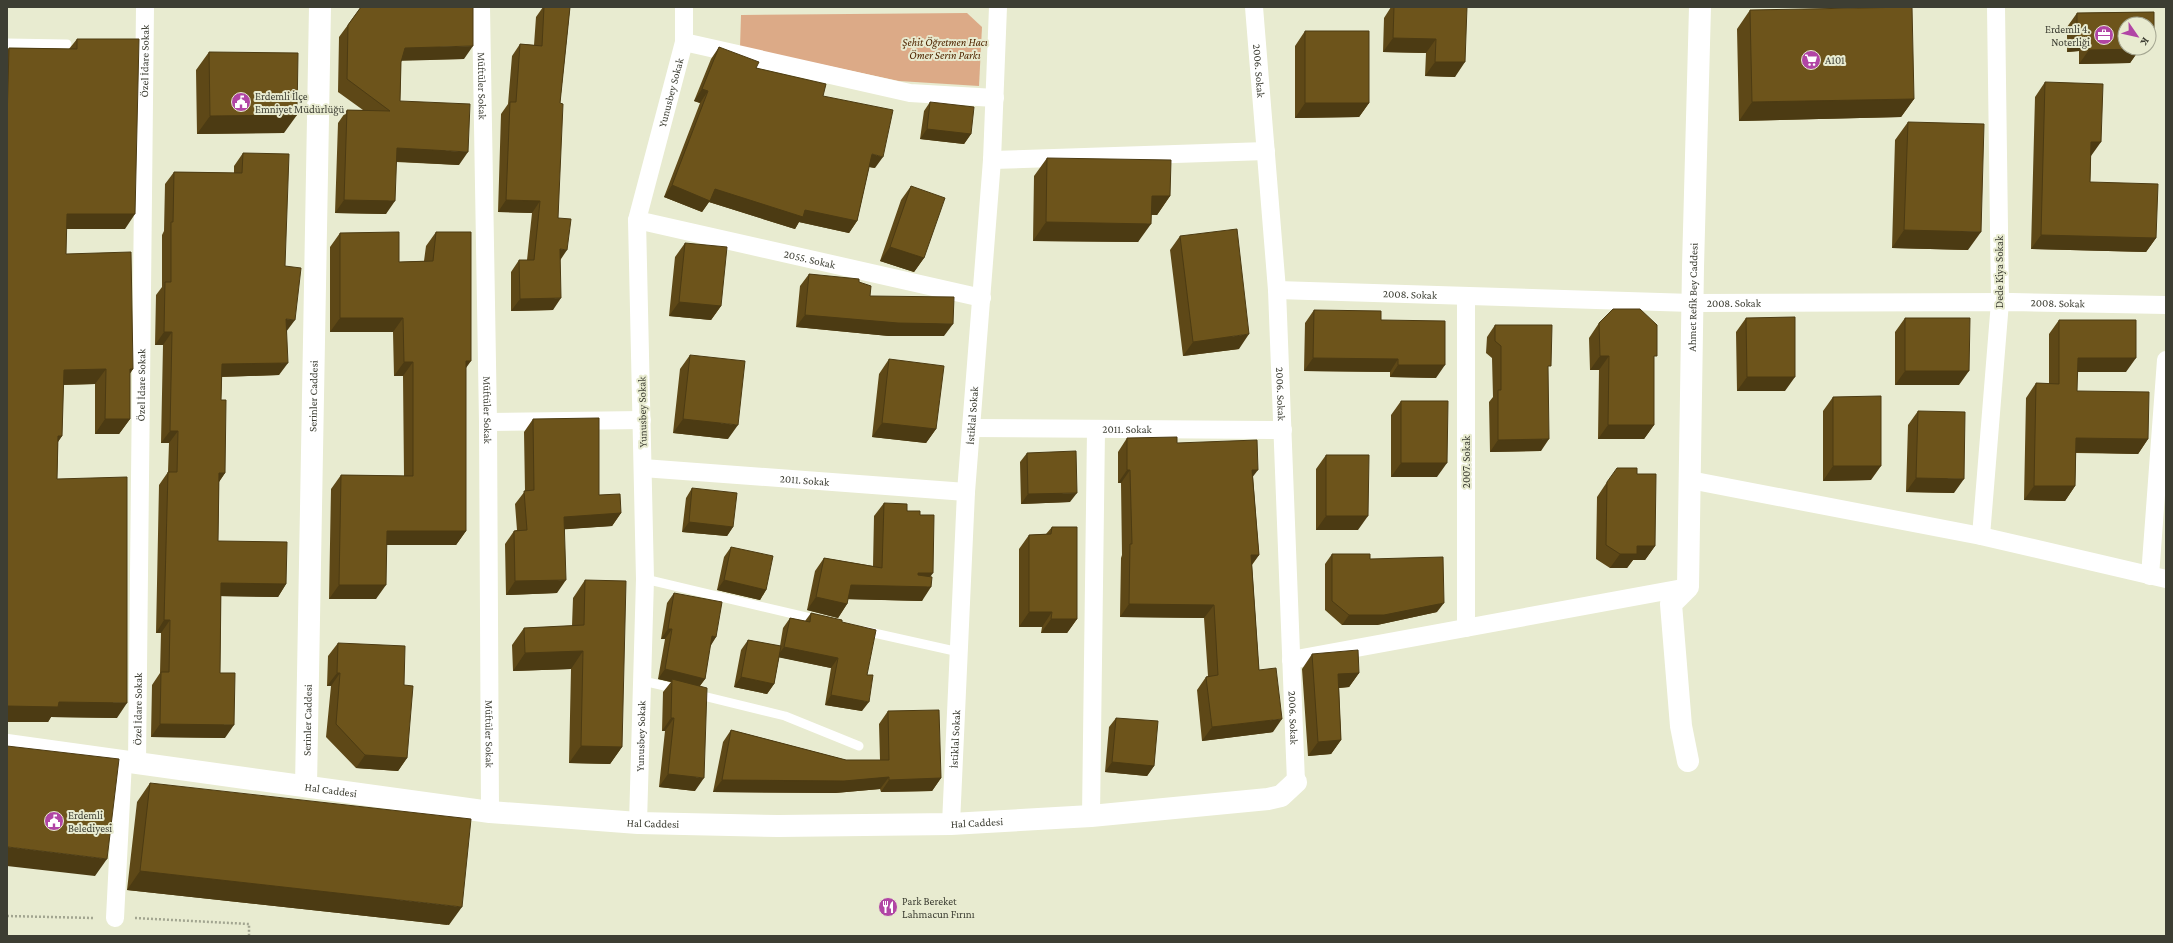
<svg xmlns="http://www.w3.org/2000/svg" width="2173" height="943" viewBox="0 0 2173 943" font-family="'Crimson Pro',serif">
	<rect width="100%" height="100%" fill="#e8ebd0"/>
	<path fill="#dcaa87" d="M967 13 982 27 979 86 899 81 740 47 741 15Z"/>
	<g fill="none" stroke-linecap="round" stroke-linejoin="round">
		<path stroke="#a2a590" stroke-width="2.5" stroke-dasharray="2 2" stroke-linecap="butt" d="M7 916 94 918
			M135 918 249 924V936"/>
		<path stroke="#fff" stroke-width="9" d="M7 43 67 44
			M645 579 819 620
			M865 631 959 652
			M643 681 678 689
			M695 694 785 716 859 746"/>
		<g stroke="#fff" stroke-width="18">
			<path id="s1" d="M481 7 488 422 490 812"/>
			<path id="s2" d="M1254 7 1277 290 1296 782"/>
			<path d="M684 42 910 93 995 98"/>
			<path d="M992 160 1266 151"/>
			<path id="s3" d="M637 220 982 298"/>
			<path id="s4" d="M1277 290 1692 303 2012 302 2166 305"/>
			<path d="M1466 296V628"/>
			<path d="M488 422 642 420"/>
			<path id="s5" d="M971 428 1283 430"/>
			<path id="s6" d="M643 468 966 492"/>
			<path d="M1690 480 1981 536 2166 579"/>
			<path d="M1981 536 2000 302 1996 7"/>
			<path d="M2150 576 2166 360"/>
			<path d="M1291 660 1688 587"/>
			<path id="s7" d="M137 763 145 7"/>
			<path d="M1091 816 1096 430"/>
			<path id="s8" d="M638 823 645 579 637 220 684 42V7"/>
			<path id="s9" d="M951 824 966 492 992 160 998 7"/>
			<path d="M115 918 123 761"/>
		</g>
		<g stroke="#fff" stroke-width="22">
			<path id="s10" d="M7 745 490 812 638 823 778 826 951 824 1091 816 1268 799 1281 796 1296 782"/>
			<path id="s11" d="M1688 761 1681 726 1671 604 1688 587 1693 267 1700 7"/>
			<path id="s12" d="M306 786 320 7"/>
		</g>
	</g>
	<path fill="#5e4817" d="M361 7 464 59 401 60 400 101 459 165 396 162 386 214 335 213 338 123 347 110H363L338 92 339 37Z
		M543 7H570L560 103 558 218 560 260 553 310 511 311V272L519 260H527L532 213 498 212 501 114 508 104 512 56 520 44 534 45 536 17Z
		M1391 7H1467L1455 77 1425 76 1426 53 1383 52 1384 18Z
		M1750 10 1914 99 1901 117 1739 121 1737 29Z
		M2154 12V39L2149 46V24H2125V48H2148L2144 53H2137L2130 63 2079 64V51L2067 52V27L2077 13Z
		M1305 31 1369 103 1359 117 1295 118V46Z
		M77 39 125 229H66V254L133 369 130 373V419L119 434H95V384L63 385 62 436 58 442 57 479 117 718 51 717 48 722H7V50L9 48 69 49Z
		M719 47 756 68 823 96 875 168 869 167 857 221 849 233 799 222 795 229 709 202 702 212 664 197 700 103 694 101 711 59Z
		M209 52 284 133 197 134 196 70Z
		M2045 82 2091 156 2090 182 2156 238 2146 252 2031 249 2035 97Z
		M930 102 971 134 964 144 920 139 924 111Z
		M1908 122 1968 250 1892 248 1895 140Z
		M243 153 285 266 287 331 279 375 222 377 221 400 225 473 219 482 218 541 286 584 278 597 221 596 220 673 225 738 151 737 152 685 160 673 161 633H156L159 485 168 472 169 443H161L163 345H155L156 295 162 287V235L164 231 165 184 174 172 234 173V166Z
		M1047 158 1170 196 1157 215H1151L1138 242 1033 241 1034 176Z
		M911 186 924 258 914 272 880 261 901 200Z
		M436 232 466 369V531L456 545H386L376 599H329L331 489 341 475 404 476 403 376H394L393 332H330V247L340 233 399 262 424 261 426 246Z
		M1180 236 1239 349 1183 356 1170 250Z
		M685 243 721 306 711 320 669 316 675 257Z
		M809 274 859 282 870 296 944 336H889L796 327 800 286Z
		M1314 310 1381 320 1436 378 1390 377V372L1304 371 1305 323Z
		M1746 318 1785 391H1737L1736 332Z
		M1905 318 1959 385H1895V332Z
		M2059 320 2126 372H2077V391L2148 439 2138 454 2076 453 2075 486 2065 501 2024 500 2026 398 2036 383 2049 384V334Z
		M1599 323 1654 360V425L1644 439H1598L1599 370H1590L1589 338Z
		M1495 325 1548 370 1541 451 1490 452 1489 402 1493 397 1492 358 1486 353 1487 337Z
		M690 355 728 439 673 433 680 369Z
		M889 359 936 429 926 443 872 437 879 374Z
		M1833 397 1871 480 1823 481V411Z
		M1401 401 1437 477H1391V415Z
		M1918 411 1954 493 1906 492 1908 425Z
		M533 419 599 495 621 513 612 526 565 529 557 593 506 595 505 544 514 531 517 530 515 504 525 491 524 432Z
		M1127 438 1177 443 1253 477 1259 555 1252 565 1259 670 1273 732 1202 741 1197 690 1206 677 1208 676 1204 618 1120 617 1121 558 1122 555 1121 483H1118V452Z
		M1027 453 1070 502 1021 504 1020 462Z
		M1326 455 1358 530H1316V469Z
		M1637 474 1655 546 1645 560H1633L1627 568H1610L1596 559 1597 497 1607 482Z
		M692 488 733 527 727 536 682 532 686 498Z
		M884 503 920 515 930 577 922 601 848 599 847 604 838 618 807 610 815 571 824 558 873 566 874 516Z
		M1052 527 1077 619 1067 633H1041L1042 627H1019V549L1029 535 1046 534Z
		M731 547 766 590 760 600 717 590 724 557Z
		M1332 554 1370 559 1437 612 1377 625H1342L1325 610V564Z
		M585 580 622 747 610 764 569 763 571 669 513 671 512 645 524 628 572 626 573 598Z
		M674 593 716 637 710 645 705 679 700 686 695 791 659 787 665 731H662L663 692 671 682 658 679 665 639H661L667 603Z
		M811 613 842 622 867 675 862 711 825 705 831 668 779 657 774 684 767 694 734 687 741 650 748 640 780 646 783 628 790 618 805 621Z
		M338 643 404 685 407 758 398 771 356 768 326 737 331 686H327L328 656Z
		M1312 654 1359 673 1349 687 1339 688 1341 740 1331 754 1308 756 1302 669Z
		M888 711 941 778 932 791 881 792 880 789 835 793 713 792 723 742 731 730 846 760H880L879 724Z
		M1116 718 1154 766 1147 776 1105 772 1109 727Z
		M150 783 449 925 127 890 137 802Z"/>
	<path fill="#4c3b13" d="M2077 37H2089L2079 51 2067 52Z
		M1393 38 1436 39 1426 53 1383 52Z
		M2149 39H2154L2149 46Z
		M473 46 464 59 396 61 405 48Z
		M2134 48H2148L2144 53H2137L2130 63 2079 64 2089 50Z
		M1435 62H1465L1455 77 1425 76Z
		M702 89 708 91 700 103 694 101Z
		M1914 99 1901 117 1739 121 1752 102Z
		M1305 103H1369L1359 117 1295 118Z
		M297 115 284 133 197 134 210 116Z
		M927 129 971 134 964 144 920 139Z
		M2091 142H2101L2091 156H2081Z
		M397 148 468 152 459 165 387 161Z
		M872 154 883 157 875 168 864 166Z
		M672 185 715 189 857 221 849 233 799 222 795 229 709 202 702 212 664 197Z
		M1152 196H1170L1157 215 1139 214Z
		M344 200 395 201 386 214 335 213Z
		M506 200 540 201 532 213 498 212Z
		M67 214H135L125 229H56Z
		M1046 222 1151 224 1138 242 1033 241Z
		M1904 230 1981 232 1968 250 1892 248Z
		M2041 235 2156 238 2146 252 2031 249Z
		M890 247 924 258 914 272 880 261Z
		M560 249 567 250 559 262Z
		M561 298 553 310 511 311 520 299Z
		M679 302 721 306 711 320 669 316Z
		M805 315 953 324 944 336H889L796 327Z
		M340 318H403L393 332H330Z
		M286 319 295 320 286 332Z
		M164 332H172L163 345H155Z
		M1249 334 1239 349 1183 356 1193 342Z
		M1600 356H1609L1599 370H1590Z
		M1313 358 1398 359 1390 372 1304 371Z
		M2078 358H2136L2126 372H2068Z
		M466 361H471L461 375Z
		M404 362H413L403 376H394Z
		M288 363 279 375 213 377 222 364Z
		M1398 365H1445L1436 378 1390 377Z
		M106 369 95 384 53 385 64 370Z
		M130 369H133L123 384Z
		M1905 371H1969L1959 385H1895Z
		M1747 377H1795L1785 391H1737Z
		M105 419H130L119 434H95Z
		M683 419 738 425 728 439 673 433Z
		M882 423 936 429 926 443 872 437Z
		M1608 425H1654L1644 439H1598Z
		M170 431H178L169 443H161Z
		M58 436H62L51 451Z
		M2076 438 2148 439 2138 454 2066 452Z
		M1549 439 1541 451 1490 452 1498 440Z
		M1401 463H1447L1437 477H1391Z
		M1833 466H1881L1871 480 1823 481Z
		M1127 470H1130L1121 483H1118Z
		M1252 470H1258L1248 483Z
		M219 473H225L216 486Z
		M1916 478 1964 479 1954 493 1906 492Z
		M2034 486H2075L2065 501 2024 500Z
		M1077 493 1070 502 1021 504 1028 494Z
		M621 513 612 526 555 530 564 517Z
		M1326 516H1368L1358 530H1316Z
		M689 522 733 527 727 536 682 532Z
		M387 531H466L456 545H377Z
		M1637 546H1655L1645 560H1633L1627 568H1610L1620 554Z
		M1251 555H1259L1249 568Z
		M918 573H933L924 586H909Z
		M566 580 557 593 506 595 515 581Z
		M724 580 766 590 760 600 717 590Z
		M221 583 286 584 278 597 213 596Z
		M339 585H386L376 599H329Z
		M851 585 931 587 922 601 841 599Z
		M816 597 847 604 838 618 807 610Z
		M1444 603 1437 612 1377 625H1342L1349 615Z
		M1129 604 1214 605 1204 618 1120 617Z
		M1029 612H1052L1042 627H1019Z
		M1051 619H1077L1067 633H1041Z
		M164 620H170L161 633H156Z
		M668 629H672L665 639H661Z
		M712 636 716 637 710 647Z
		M784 647 838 658 831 668 777 657Z
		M583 651 571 669 513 671 525 653Z
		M665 669 705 679 698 688 672 679 671 682 658 679Z
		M337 673H340L331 686H327Z
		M1359 673 1349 687 1328 689 1338 674Z
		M741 677 774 684 767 694 734 687Z
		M831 695 869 702 862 711 825 705Z
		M59 702 127 703 117 718 51 717 48 722H7V706Z
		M671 718H674L665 731H662Z
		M1282 719 1273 732 1202 741 1212 727Z
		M160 724 234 725 225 738 151 737Z
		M1341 740 1331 754 1308 756 1318 742Z
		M581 746 622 747 610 764 569 763Z
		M365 755 407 758 398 771 356 768Z
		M1112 762 1154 766 1147 776 1105 772Z
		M668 774 704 778 695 791 659 787Z
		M889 777 880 789 835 793 713 792 722 780Z
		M941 778 932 791 881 792 889 780Z
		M8 847 107 859 95 876 7 866V848Z
		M140 871 462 907 449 925 127 890Z"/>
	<path fill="#6d541b" stroke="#4c3b13" d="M361 7H473V46L405 48 401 62 400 101 470 104 468 152 397 148 395 201 344 200 347 110 390 111 347 79 348 25Z
		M544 7H570L560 103 563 104 558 218 571 219 567 250 560 249 561 298 520 299 519 260H534L540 201 506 200 510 102H516L520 44 542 46Z
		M1394 7H1467L1465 62H1435L1436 39 1393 38Z
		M1912 7 1914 99 1752 102 1750 10Z
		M2154 12V39H2149V24H2125V48H2140V49L2089 50V37H2077V13Z
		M1305 31H1369V103H1305Z
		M77 39H139L135 214H67L66 254 131 252 133 369H130V419H105L106 369 64 370 62 436H58L57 479 127 477V703L59 702 58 707 7 706V121L9 48 77 49Z
		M719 47 759 62 756 68 826 84 823 96 893 110 883 157 872 154 857 221 805 210 803 217 715 189 710 201 672 185 708 91 702 89Z
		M209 52 298 53 297 115 210 116Z
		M2045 82 2103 84 2101 142H2091L2090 182 2158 184 2156 238 2041 235Z
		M930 102 974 107 971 134 927 129Z
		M1908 122 1984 124 1981 232 1904 230Z
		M243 153 289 154 285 266 301 268 295 320 286 319 288 363 222 364 221 400H226L225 473H219L218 541 287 542 286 584 221 583 220 673H235L234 725 160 724 161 672H169L170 620H164L168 472H177L178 431H170L172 332H164L165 282H171V222H173L174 172 242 173Z
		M1047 158 1171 160 1170 196H1152L1151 224 1046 222Z
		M911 186 945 198 924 258 890 247Z
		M1237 229 1249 334 1193 342 1180 236Z
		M399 232V262L433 261 436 232H471V361H466V531H387L386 585H339L341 475 413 476V362H404L403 318H340V233Z
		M685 243 727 247 721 306 679 302Z
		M809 274 859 279V282L871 286 870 296 954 297 953 324 898 323 805 315Z
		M1613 309H1640L1657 325V356H1654V425H1608L1609 356H1600L1599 323Z
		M1314 310 1381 311V320L1445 321V365H1398V359L1313 358Z
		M1795 317V377H1747L1746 318Z
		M1905 318H1970L1969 371H1905Z
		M2059 320H2136V358H2078L2077 391 2149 392 2148 439 2076 438 2075 486H2034L2036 383 2059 384Z
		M1495 325H1552L1551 366H1548L1549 439 1498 440V390H1501V346L1495 341Z
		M690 355 745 361 738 425 683 419Z
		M889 359 944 366 936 429 882 423Z
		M1881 396V466H1833V397Z
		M1401 401H1448L1447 463H1401Z
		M1918 411 1965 412 1964 479 1916 478Z
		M599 418V495L620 494 621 513 564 517 566 580 515 581 514 531 527 530 524 491 534 490 533 419Z
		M1177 437V443L1257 440 1258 470H1252L1259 555H1251L1259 670 1276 668 1282 719 1212 727 1206 677 1218 675 1214 605 1129 604 1130 544H1132L1130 470H1127V438Z
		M1076 451 1077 493 1028 494 1027 453Z
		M1326 455H1369L1368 516H1326Z
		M1617 468H1637V474H1656L1655 546H1637V554H1620L1606 545 1607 482Z
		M692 488 737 493 733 527 689 522Z
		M884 503 907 504V511H920V515H934L933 573H918V575L932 577 931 587 851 585 847 604 816 597 824 558 882 568Z
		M1052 527H1077V619H1051L1052 612H1029V535L1051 534Z
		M731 547 773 556 766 590 724 580Z
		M1332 554H1370V559L1443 557 1444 603 1384 615H1349L1332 601Z
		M585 580 626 581 622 747 581 746 583 651 525 653 524 628 584 625Z
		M674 593 722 602 716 637 712 636 705 679 665 669 672 629H668Z
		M811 613 842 620V622L876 630 867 675H873L869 702 831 695 838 658 784 647 790 618 810 622Z
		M748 640 781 646 774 684 741 677Z
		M338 643 405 646 404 685 413 686 407 758 365 755 336 724 340 673H337Z
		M1358 650 1359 673 1338 674 1341 740 1318 742 1312 654Z
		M672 679 707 688 704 778 668 774 674 718H671Z
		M939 710 941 778 889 780V777L844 781 722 780 731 730 846 760H889L888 711Z
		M1116 718 1158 721 1154 766 1112 762Z
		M7 746 119 759 107 859 8 847 7 857Z
		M150 783 471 819 462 907 140 871Z"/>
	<defs>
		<symbol id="office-disc" viewBox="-11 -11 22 22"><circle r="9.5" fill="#b145a5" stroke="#e8ebd0"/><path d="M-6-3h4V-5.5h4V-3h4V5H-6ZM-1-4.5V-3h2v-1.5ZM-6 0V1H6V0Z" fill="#fff"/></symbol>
		<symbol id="supermarket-disc" viewBox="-11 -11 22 22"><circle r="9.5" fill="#b145a5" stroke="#e8ebd0"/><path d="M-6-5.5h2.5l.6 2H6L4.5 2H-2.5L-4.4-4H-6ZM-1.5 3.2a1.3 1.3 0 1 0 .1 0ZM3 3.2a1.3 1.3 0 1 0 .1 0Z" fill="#fff"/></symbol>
		<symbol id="civic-disc" viewBox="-11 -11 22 22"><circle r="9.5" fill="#b145a5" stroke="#e8ebd0"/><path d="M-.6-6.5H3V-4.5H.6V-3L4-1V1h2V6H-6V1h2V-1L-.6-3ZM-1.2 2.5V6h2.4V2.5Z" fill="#fff"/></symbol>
		<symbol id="restaurant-disc" viewBox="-11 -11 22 22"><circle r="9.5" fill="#b145a5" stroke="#e8ebd0"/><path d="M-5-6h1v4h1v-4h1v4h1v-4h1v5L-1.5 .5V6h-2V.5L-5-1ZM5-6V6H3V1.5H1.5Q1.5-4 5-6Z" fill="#fff"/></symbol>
	</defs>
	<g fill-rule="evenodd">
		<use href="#office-disc" x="2093" y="24" width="22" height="22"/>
		<use href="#supermarket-disc" x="1800" y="49" width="22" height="22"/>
		<use href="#civic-disc" x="230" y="91" width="22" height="22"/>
		<use href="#civic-disc" x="43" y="810" width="22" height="22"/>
		<use href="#restaurant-disc" x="877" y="896" width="22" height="22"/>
	</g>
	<g text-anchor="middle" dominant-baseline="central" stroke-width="4" stroke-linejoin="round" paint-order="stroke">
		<g font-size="11" fill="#3d3e33" stroke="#e8ebd0" text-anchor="start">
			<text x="2090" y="29" text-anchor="end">Erdemli 4.<tspan x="2090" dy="13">Noterliği</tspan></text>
			<text x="1825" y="60">A101</text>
			<text x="255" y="96">Erdemli İlçe<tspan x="255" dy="13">Emniyet Müdürlüğü</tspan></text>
			<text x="68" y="815">Erdemli<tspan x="68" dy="13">Belediyesi</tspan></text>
			<text x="902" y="901">Park Bereket<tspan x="902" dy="13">Lahmacun Fırını</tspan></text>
		</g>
		<g font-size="11" font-style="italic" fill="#4f2500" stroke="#e8ebd0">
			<text x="945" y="42">Şehit Öğretmen Hacı<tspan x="945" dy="13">Ömer Serin Parkı</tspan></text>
		</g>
		<g font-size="11" fill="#3d3e33" stroke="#e8ebd0">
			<text stroke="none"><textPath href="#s7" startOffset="702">Özel İdare Sokak</textPath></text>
			<text stroke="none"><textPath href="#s2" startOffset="64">2006. Sokak</textPath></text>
			<text stroke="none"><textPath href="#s1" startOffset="79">Müftüler Sokak</textPath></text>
			<text stroke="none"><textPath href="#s8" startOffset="735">Yunusbey Sokak</textPath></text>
			<text stroke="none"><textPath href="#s3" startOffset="177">2055. Sokak</textPath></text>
			<text transform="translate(1999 272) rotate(-90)">Dede Kiya Sokak</text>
			<text stroke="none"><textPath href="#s4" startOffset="133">2008. Sokak</textPath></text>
			<text stroke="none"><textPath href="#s11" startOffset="472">Ahmet Refik Bey Caddesi</textPath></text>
			<text stroke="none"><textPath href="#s4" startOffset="457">2008. Sokak</textPath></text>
			<text stroke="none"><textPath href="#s4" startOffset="781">2008. Sokak</textPath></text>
			<text stroke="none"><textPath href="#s7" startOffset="378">Özel İdare Sokak</textPath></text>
			<text stroke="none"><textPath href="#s2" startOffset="388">2006. Sokak</textPath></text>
			<text stroke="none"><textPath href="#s12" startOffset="390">Serinler Caddesi</textPath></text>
			<text stroke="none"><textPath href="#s1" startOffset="403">Müftüler Sokak</textPath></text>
			<text transform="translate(642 412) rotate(-91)">Yunusbey Sokak</text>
			<text stroke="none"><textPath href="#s9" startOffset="409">İstiklal Sokak</textPath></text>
			<text stroke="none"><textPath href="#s5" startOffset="156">2011. Sokak</textPath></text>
			<text transform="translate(1466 462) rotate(-90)">2007. Sokak</text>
			<text stroke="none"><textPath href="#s6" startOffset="162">2011. Sokak</textPath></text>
			<text stroke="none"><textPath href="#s7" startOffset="54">Özel İdare Sokak</textPath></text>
			<text stroke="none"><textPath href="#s2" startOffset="712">2006. Sokak</textPath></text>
			<text stroke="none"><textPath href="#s12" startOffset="66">Serinler Caddesi</textPath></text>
			<text stroke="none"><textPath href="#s1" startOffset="727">Müftüler Sokak</textPath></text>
			<text stroke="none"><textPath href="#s8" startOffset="87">Yunusbey Sokak</textPath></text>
			<text stroke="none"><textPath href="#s9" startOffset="85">İstiklal Sokak</textPath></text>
			<text stroke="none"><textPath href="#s10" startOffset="327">Hal Caddesi</textPath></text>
			<text stroke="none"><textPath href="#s10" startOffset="651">Hal Caddesi</textPath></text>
			<text stroke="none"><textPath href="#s10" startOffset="975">Hal Caddesi</textPath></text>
		</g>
	</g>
	<rect width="2173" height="943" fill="none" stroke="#3d3e33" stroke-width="16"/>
	<g transform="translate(2137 36) rotate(124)"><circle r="19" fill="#e8ebd0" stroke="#a4a691"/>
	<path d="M0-3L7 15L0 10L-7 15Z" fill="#b145a5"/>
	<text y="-6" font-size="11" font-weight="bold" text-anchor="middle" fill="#3d3e33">K</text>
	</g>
</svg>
